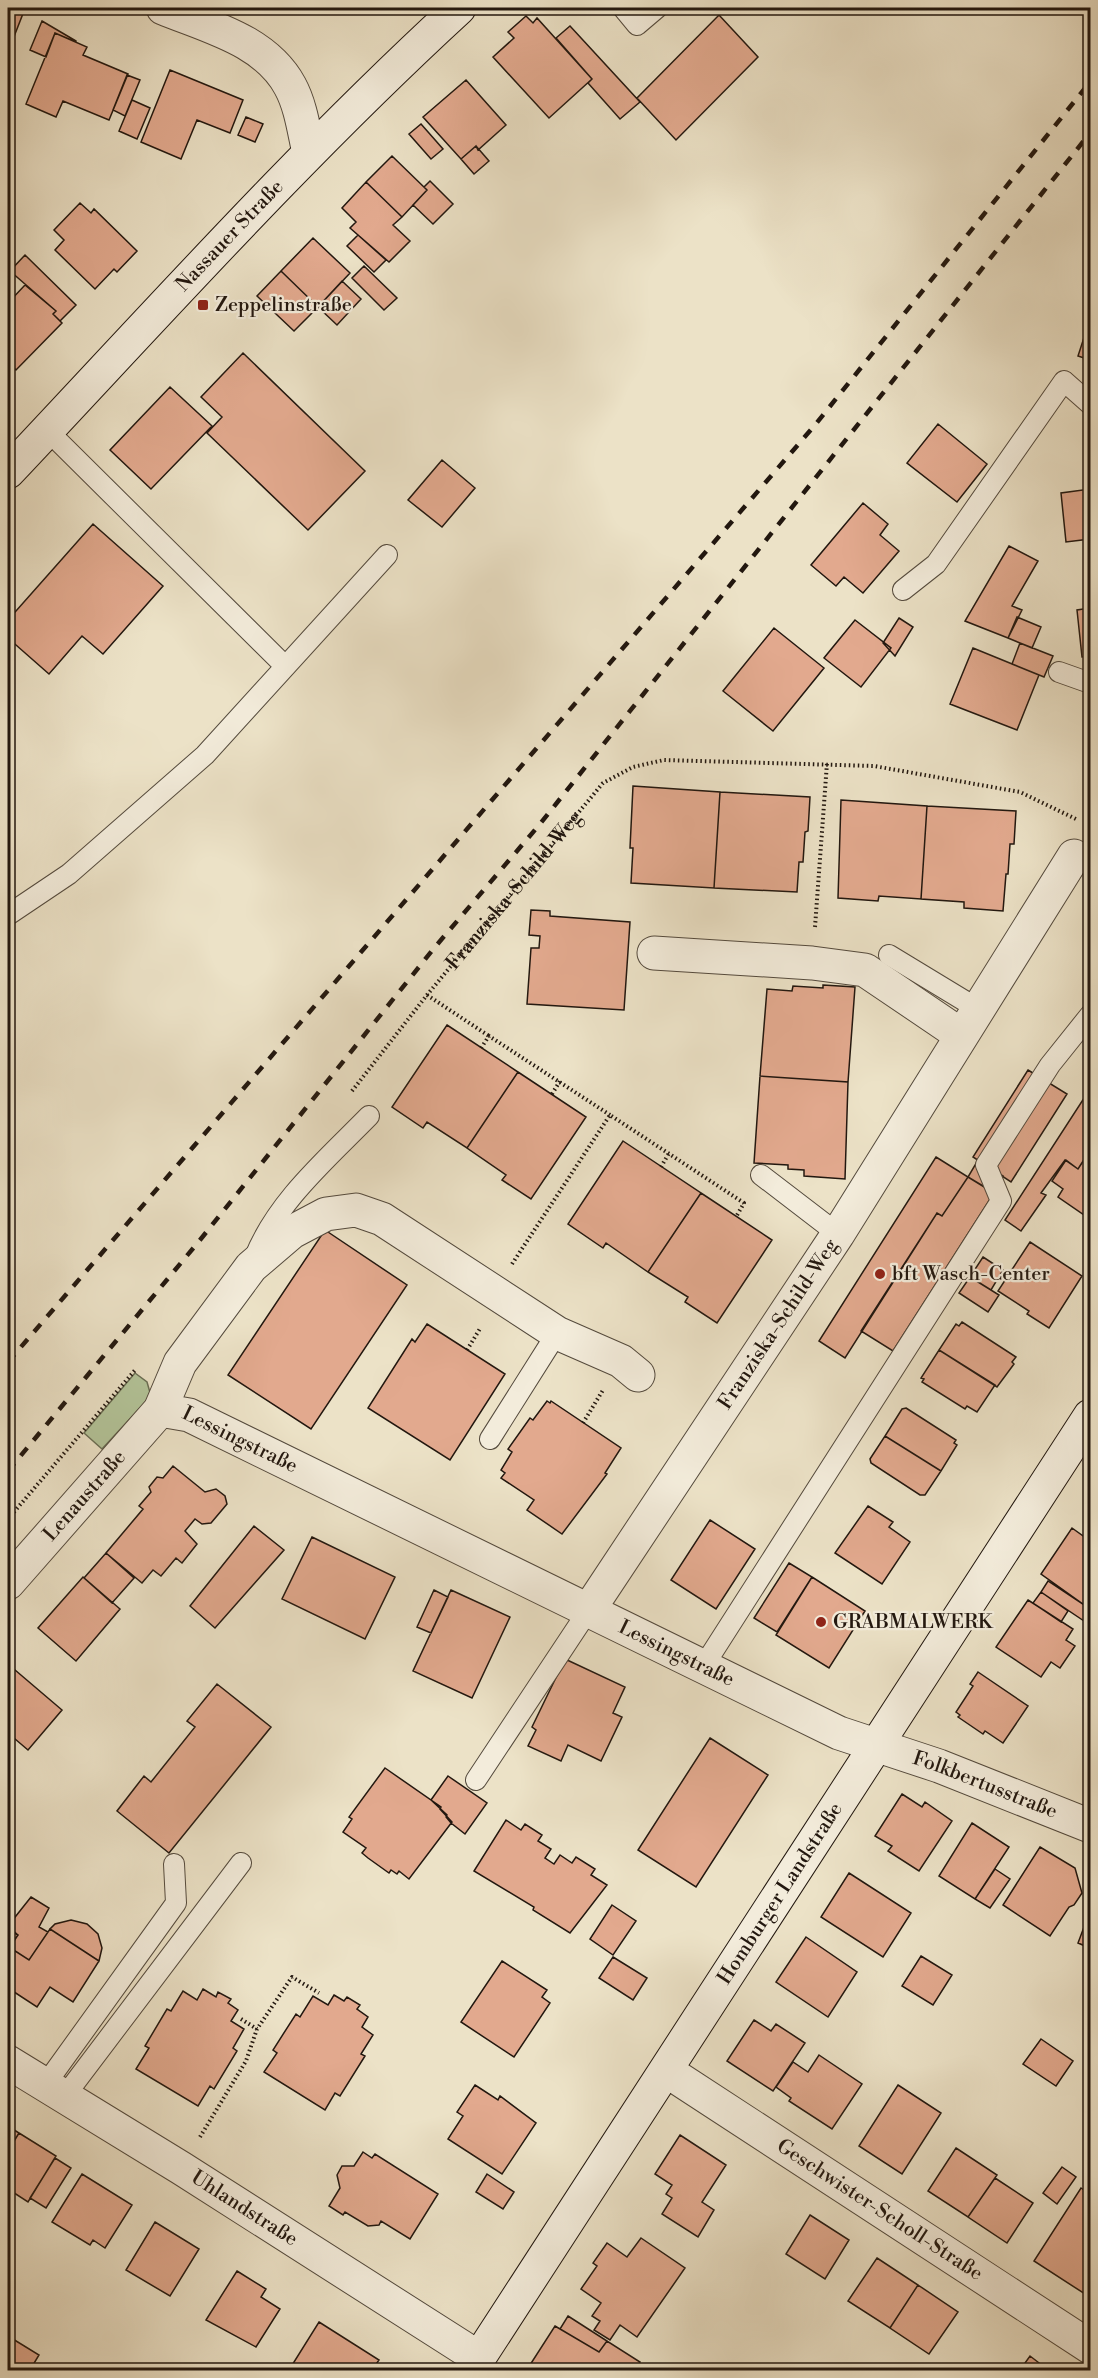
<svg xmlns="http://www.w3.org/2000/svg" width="1098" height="2378" viewBox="0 0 1098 2378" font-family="'Libre Bodoni',serif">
	<rect width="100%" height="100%" fill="#ece2c7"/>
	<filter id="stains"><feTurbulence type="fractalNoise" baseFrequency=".00333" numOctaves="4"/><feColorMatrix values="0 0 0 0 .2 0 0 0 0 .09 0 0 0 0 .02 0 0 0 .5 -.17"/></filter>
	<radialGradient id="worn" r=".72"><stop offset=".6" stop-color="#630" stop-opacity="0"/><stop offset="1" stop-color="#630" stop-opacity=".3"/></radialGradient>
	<path fill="#b3c499" stroke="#6a6e54" stroke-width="1.5" d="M135 1373 147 1382 151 1396 102 1449 84 1433Z"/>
	<path fill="#e2a98e" stroke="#22170f" stroke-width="1.5" d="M8 8 24 11 8 52Z
		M719 15 758 57 676 140 637 98Z
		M526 16 533 23 537 18 592 79 549 118 493 57 514 38 508 32Z
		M42 21 76 41V42L55 33 46 57 30 50Z
		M570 26 640 102 620 119 588 83 592 79 556 38Z
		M55 33 87 47 83 55 128 74 109 120 63 101 56 117 26 104Z
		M170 70 243 100 230 133 197 120 181 159 141 142Z
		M127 75 140 80 125 116 113 110Z
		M466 80 506 125 478 150 476 146 461 159 423 117Z
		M132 100 150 108 137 139 119 131Z
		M246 117 263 124 255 142 238 135Z
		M421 124 443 149 431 159 409 134Z
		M476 146 489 161 474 174 461 159Z
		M392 156 427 190 402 217 366 182Z
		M430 181 453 204 433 224 413 205 427 190 424 187Z
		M366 182 402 217 393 225 410 241 389 262 350 228 356 222 342 208Z
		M80 203 91 213 94 209 137 251 117 272 114 269 95 289 55 250 64 240 54 230Z
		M358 235 386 260 374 272 347 246Z
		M313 238 350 273 318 307 281 271Z
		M25 255 76 305 60 321 53 314 56 311 10 271Z
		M364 266 397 298 384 310 352 278Z
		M281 271 318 307 294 331 257 296Z
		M342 281 361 299 337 325 318 307Z
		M25 285 56 311 53 314 62 323 16 370 8 362V303Z
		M1090 319V360L1078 356Z
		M243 353 365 471 308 530 207 433 222 417 201 397Z
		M170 387 212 426 151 489 110 450Z
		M938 424 987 464 957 502 907 463Z
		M442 460 475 488 442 527 408 500Z
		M1090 489V539L1066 542 1061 493Z
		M863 503 888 524 880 535 899 551 863 593 844 577 836 586 811 565Z
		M93 524 163 586 103 654 82 636 49 674 8 638V620Z
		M1009 546 1038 561 1012 606 1022 610 1008 638 965 621Z
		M1090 608V656L1082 657 1077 610Z
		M1017 617 1041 627 1032 648 1008 638Z
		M899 618 913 627 895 656 883 643Z
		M855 620 891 648 861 687 824 658Z
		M774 628 824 668 773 731 723 691Z
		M1020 643 1053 656 1044 677 1012 664Z
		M973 648 1039 675 1017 730 950 704Z
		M633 786 720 792 714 888 631 883 633 848H630Z
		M720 792 810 797 808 831 805 832 803 862H799L797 892 714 888Z
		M841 800 927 806 921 899 879 896 878 901 838 898Z
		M927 806 1016 811 1014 844H1010L1008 874H1006L1003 911 964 908V902L921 899Z
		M531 910 550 911V916L630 922 624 1010 527 1004 531 948H539L540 936 529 935Z
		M823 985 855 987 848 1082 760 1076 767 989 792 991 793 986 823 988Z
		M447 1025 518 1072 467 1148 427 1122 423 1128 392 1107Z
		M1028 1070 1067 1094 1011 1182 973 1157Z
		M518 1072 586 1117 531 1199 502 1180 506 1175 467 1148Z
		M760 1076 848 1082 845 1179 804 1176V1170L788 1169V1165L754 1163Z
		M1088 1092 1090 1093V1151L1078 1169 1065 1160 1041 1193 1046 1195 1021 1231 1005 1220Z
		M623 1141 701 1193 648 1272 606 1243 603 1248 568 1224Z
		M1090 1150V1219L1058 1197 1063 1189 1052 1181 1066 1160 1078 1169Z
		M936 1157 968 1177 942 1216 937 1213 845 1358 819 1341Z
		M978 1160 1003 1176 993 1192 968 1177Z
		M968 1177 994 1193 893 1351 861 1331 937 1213 942 1216Z
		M701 1193 772 1240 717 1323 685 1302 688 1297 648 1272Z
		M325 1230 407 1285 311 1429 228 1375Z
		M1030 1242 1082 1276 1049 1328 1027 1314 1029 1311 998 1291Z
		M983 1257 1003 1270 991 1290 970 1277Z
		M970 1277 999 1295 988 1312 959 1293Z
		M962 1322 1016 1357 1012 1362 1014 1364 997 1387 939 1350 956 1324 959 1326Z
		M427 1324 505 1374 450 1460 368 1408 412 1339 415 1342Z
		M939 1350 995 1385 977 1412 967 1406 965 1409 922 1382 924 1379 921 1378Z
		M547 1401 550 1403 551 1401 621 1448 605 1473 607 1474 562 1534 527 1510 534 1500 501 1478 505 1473 501 1470 512 1452 508 1449 530 1418 533 1420Z
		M906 1408 956 1440 954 1443 957 1445 941 1471 885 1436 902 1409Z
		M885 1436 941 1471 925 1495H920L871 1463 870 1459Z
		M173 1466 205 1492 216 1489 225 1496 227 1504 211 1523 202 1524 195 1519 185 1531 197 1544 182 1563 176 1558 161 1576 153 1570 142 1583 106 1553 143 1509 139 1506 151 1492 149 1487 157 1477 163 1478Z
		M868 1506 893 1522 889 1527 910 1542 882 1584 835 1553Z
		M710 1520 755 1549 716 1609 671 1580Z
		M254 1526 284 1550 215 1628 190 1606Z
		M1072 1528 1090 1541V1609L1041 1574Z
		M312 1537 395 1577 365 1639 282 1599Z
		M106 1553 134 1578 112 1603 84 1578Z
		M789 1563 812 1577 777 1632 754 1618Z
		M83 1577 120 1609 76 1661 38 1628Z
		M812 1577 865 1611 829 1668 776 1635Z
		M1048 1581 1090 1609 1084 1621 1041 1592Z
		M434 1590 448 1597 431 1633 417 1627Z
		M451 1590 510 1617 472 1698 413 1671Z
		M1041 1592 1068 1611 1061 1622 1033 1603Z
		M1028 1600 1073 1629 1066 1640 1075 1646 1060 1668 1051 1662 1041 1677 996 1647Z
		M565 1659 625 1687 613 1713 622 1717 601 1761 568 1745 561 1761 528 1746 536 1730 532 1727Z
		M8 1664 62 1710 28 1750 8 1733Z
		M978 1672 1028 1706 1003 1743 985 1731 983 1734 958 1717 960 1715 956 1712 973 1686 970 1684Z
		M217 1684 271 1727 169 1853 117 1811 144 1776 151 1782 195 1727 187 1721Z
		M710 1738 768 1775 696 1887 638 1850Z
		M385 1768 441 1807 440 1809 452 1822 409 1879 399 1871 397 1874 391 1870 389 1873 368 1858 362 1853 366 1848 343 1832 352 1819 349 1817Z
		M448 1776 487 1803 465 1834 451 1823 446 1817 447 1815 431 1800Z
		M902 1794 922 1807 925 1802 952 1821 919 1871 888 1851 892 1846 875 1836Z
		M506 1820 521 1830 525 1824 542 1835 538 1841 551 1849 545 1858 554 1864 560 1855 572 1863 576 1857 595 1869 591 1875 607 1885 570 1933 533 1910 534 1907 474 1871Z
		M972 1823 1009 1847 975 1899 939 1876Z
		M1040 1847 1075 1868 1082 1893 1074 1905 1069 1907 1050 1936 1003 1905Z
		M995 1869 1010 1879 990 1908 975 1899Z
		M849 1873 911 1913 883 1957 821 1917Z
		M31 1897 49 1908 39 1927 48 1932 29 1960 9 1947 18 1935 8 1926Z
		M612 1905 636 1921 613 1955 590 1939Z
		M1090 1911V1948L1078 1943Z
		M71 1920 87 1924 98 1934 102 1948 99 1961 50 1929 55 1924Z
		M8 1929 18 1935 8 1950Z
		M50 1929 99 1961 73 2002 50 1987 37 2007 8 1988V1950L9 1947 29 1960Z
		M806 1937 857 1972 828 2017 776 1982Z
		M921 1956 952 1975 933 2005 902 1986Z
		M613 1957 647 1978 633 2000 599 1978Z
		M502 1961 547 1990 542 1997 550 2003 514 2057 461 2022Z
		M203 1989 216 1997 218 1992 231 1999 228 2003 238 2010 231 2021 244 2029 233 2048 237 2051 214 2089 210 2086 198 2106 136 2069 149 2048 145 2046 167 2009 171 2011 183 1991 197 2000Z
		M334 1995 344 2001 347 1997 360 2005 357 2009 368 2017 362 2027 373 2035 361 2054 365 2056 340 2096 335 2093 325 2110 264 2072 277 2053 273 2050 296 2014 300 2017 313 1996 328 2005Z
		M754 2020 771 2031 776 2024 805 2043 773 2091 727 2061Z
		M1041 2039 1073 2061 1056 2086 1023 2064Z
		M819 2055 862 2084 832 2129 789 2101 791 2098 776 2087 793 2062 808 2072Z
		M475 2085 498 2100 500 2096 536 2123 502 2174 448 2139 463 2116 457 2112Z
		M898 2085 941 2113 902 2174 859 2146Z
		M8 2126 19 2133 8 2151Z
		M19 2133 56 2156 28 2202 8 2189V2151Z
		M680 2135 726 2165 702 2202 714 2210 698 2237 662 2214 672 2198 666 2194 672 2185 655 2174Z
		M956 2148 997 2175 968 2217 928 2191Z
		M363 2152 372 2158 375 2154 438 2194 410 2239 381 2221 379 2225 368 2226 345 2212 343 2215 329 2206 340 2188 337 2175 342 2166H354Z
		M55 2158 71 2168 46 2208 30 2198Z
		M1062 2167 1076 2177 1057 2204 1043 2193Z
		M82 2174 132 2205 105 2248 93 2240 90 2245 52 2222Z
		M487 2174 514 2192 503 2209 476 2192Z
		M995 2178 1033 2203 1007 2243 968 2217Z
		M1081 2188 1090 2194V2286L1085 2294 1034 2261Z
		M810 2215 849 2240 825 2279 786 2254Z
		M155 2222 199 2249 170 2296 126 2270Z
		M641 2238 685 2268 637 2337 620 2325 610 2340 594 2330 600 2321 592 2316 601 2303 581 2289 597 2266 593 2263 607 2243 627 2257Z
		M877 2258 918 2285 890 2328 848 2301Z
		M237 2271 266 2289 261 2297 280 2309 256 2347 206 2320Z
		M918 2285 958 2312 929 2354 890 2328Z
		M568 2316 607 2341 599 2352 560 2329Z
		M319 2322 379 2360 372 2370H289Z
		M555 2326 599 2352 607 2341 640 2362 635 2370H532L528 2368Z
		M8 2336 39 2355 30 2370H8Z
		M1030 2356 1047 2369 1046 2370H1020Z"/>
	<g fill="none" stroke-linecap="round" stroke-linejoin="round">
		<defs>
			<path id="lane" d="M623 8 637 25 657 8
				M47 430 285 666
				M903 590 936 564 1064 381 1090 404
				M1059 672 1090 683
				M8 915 69 874 205 755 387 555
				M889 955 978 1009
				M761 1175 838 1234
				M254 1259C276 1202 327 1159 369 1116
				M490 1439 557 1333
				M703 1667 1001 1201 986 1165 1050 1065 1090 1015
				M476 1780 588 1611
				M45 2085 176 1903 174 1864
				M64 2097 241 1863"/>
			<g id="street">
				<path d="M163 8C209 27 265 40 290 86 301 106 304 131 309 153"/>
				<path d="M654 953 812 963 865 970 961 1035"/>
				<path id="s2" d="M160 1410 189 1415 839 1733 939 1766 1090 1826"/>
				<path id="s3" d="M8 1583 160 1410 180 1363 251 1267 292 1232 326 1214 356 1210 382 1219 557 1333 621 1361 638 1375"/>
				<path id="s4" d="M588 1611 838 1234 1074 856"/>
				<path id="s5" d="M8 2062 181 2168 479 2358"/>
				<path id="s6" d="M667 2071 1090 2347"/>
			</g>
			<g id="secondary">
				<path id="s7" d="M8 472C156 315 300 154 459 8"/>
				<path id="s8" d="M471 2370 1090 1416"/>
			</g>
		</defs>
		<use href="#lane" stroke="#544a3d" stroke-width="22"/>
		<use href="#street" stroke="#544a3d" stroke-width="35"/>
		<use href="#secondary" stroke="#22170f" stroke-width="35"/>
		<g stroke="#22170f" stroke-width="4" stroke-dasharray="1.5 3" stroke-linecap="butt">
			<path d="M815 927 827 763"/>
			<path d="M427 995 489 1036"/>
			<path d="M481 1048 489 1036 610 1115"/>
			<path id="s1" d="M352 1091 427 995 603 783 633 767 664 760 874 766 1020 792 1078 820"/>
			<path d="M552 1094 560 1081"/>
			<path d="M661 1167 669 1153"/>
			<path d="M512 1264 610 1115 744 1203 736 1217"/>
			<path d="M467 1350 481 1327"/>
			<path d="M583 1423 603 1390"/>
			<path d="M8 1519 136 1369"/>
			<path d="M241 2019 257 2029"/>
			<path d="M200 2137 246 2061 257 2029 292 1977 319 1993"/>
		</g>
		<use href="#lane" stroke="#f3ecdb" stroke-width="20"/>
		<use href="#street" stroke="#f3ecdb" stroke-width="33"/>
		<use href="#secondary" stroke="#f3ecdb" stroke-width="33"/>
		<path stroke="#22170f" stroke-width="4.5" stroke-dasharray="10 10" stroke-linecap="butt" d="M8 1362 815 425 1090 82
			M8 1471 200 1240 435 947 540 824 1090 133"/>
	</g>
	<g fill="#8f2418" stroke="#f3ecdb" stroke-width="2">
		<rect x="197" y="299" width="12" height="12" rx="3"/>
		<circle cx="880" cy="1274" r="6"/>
		<circle cx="821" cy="1622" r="6"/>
	</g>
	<g text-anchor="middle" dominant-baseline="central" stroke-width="4.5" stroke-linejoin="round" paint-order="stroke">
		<g font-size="20" fill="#22170f" stroke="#f3ecdb">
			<text stroke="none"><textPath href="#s7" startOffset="324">Nassauer Straße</textPath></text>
			<text stroke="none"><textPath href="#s1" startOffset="258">Franziska-Schild-Weg</textPath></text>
			<text stroke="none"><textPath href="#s4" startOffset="344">Franziska-Schild-Weg</textPath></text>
			<text stroke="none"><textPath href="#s2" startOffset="86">Lessingstraße</textPath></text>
			<text stroke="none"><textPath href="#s3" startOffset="116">Lenaustraße</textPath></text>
			<text stroke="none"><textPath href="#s2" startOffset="572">Lessingstraße</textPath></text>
			<text stroke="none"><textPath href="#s2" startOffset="908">Folkbertusstraße</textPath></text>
			<text stroke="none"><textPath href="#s8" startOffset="568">Homburger Landstraße</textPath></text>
			<text stroke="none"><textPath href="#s5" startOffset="278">Uhlandstraße</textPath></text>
			<text stroke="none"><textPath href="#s6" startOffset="254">Geschwister-Scholl-Straße</textPath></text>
		</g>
		<g font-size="20" fill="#22170f" stroke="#f3ecdb" text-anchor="start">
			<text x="215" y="305">Zeppelinstraße</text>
			<text x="892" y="1274">bft Wasch-Center</text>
			<text x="833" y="1622">GRABMALWERK</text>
		</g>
	</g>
	<rect width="1098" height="2378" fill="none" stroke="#ece2c7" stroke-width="30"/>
	<rect x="9" y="9" width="1080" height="2360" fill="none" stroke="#22170f" stroke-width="3"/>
	<rect x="15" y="15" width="1068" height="2348" fill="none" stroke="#22170f" stroke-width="1.5"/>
	<rect width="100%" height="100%" filter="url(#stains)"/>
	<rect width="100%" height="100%" fill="url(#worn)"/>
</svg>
